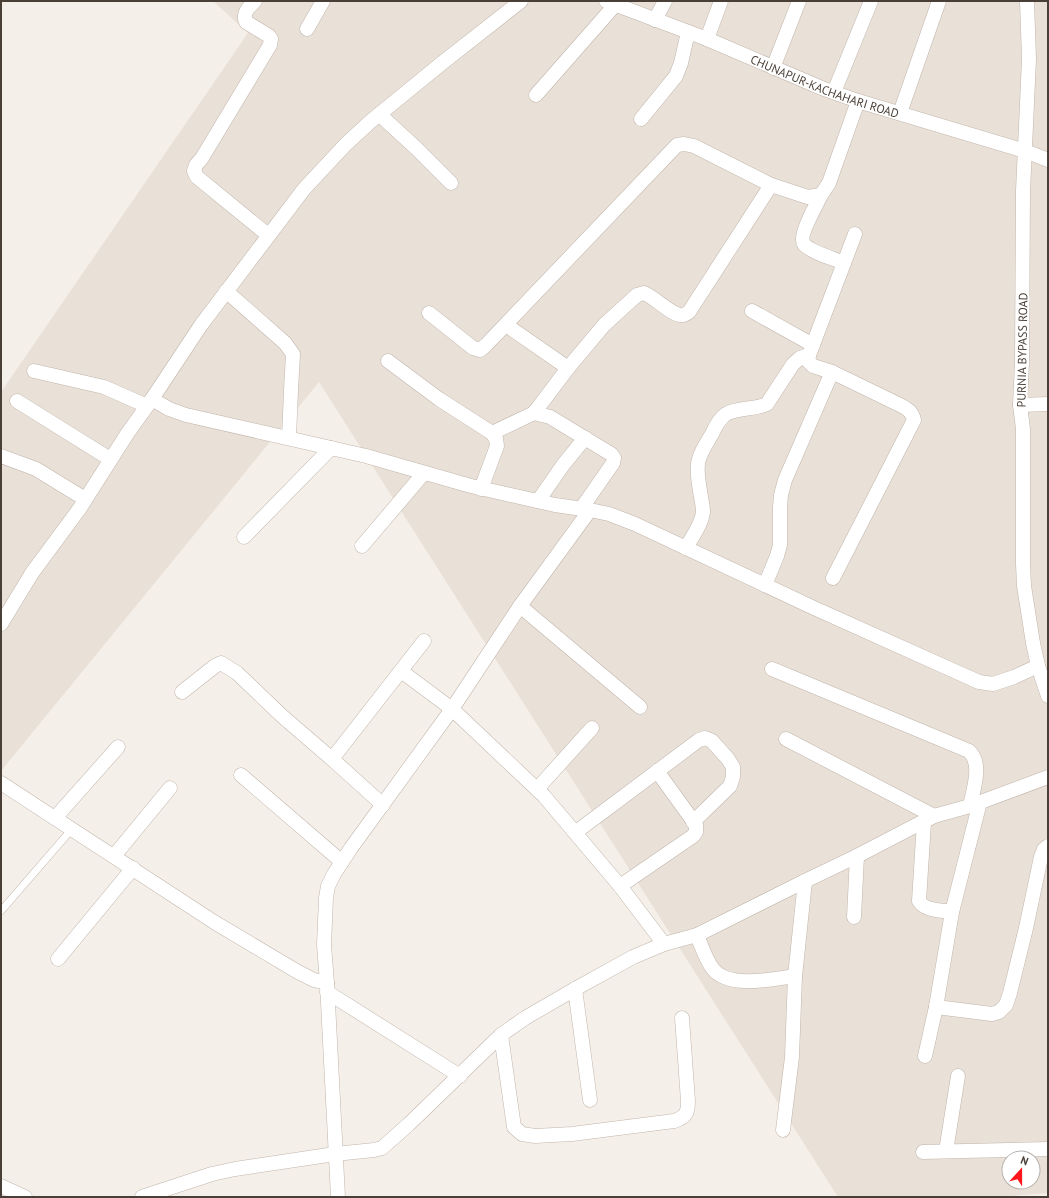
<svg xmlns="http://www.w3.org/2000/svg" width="1049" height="1198" viewBox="0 0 1049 1198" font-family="'PT Sans',sans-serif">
	<rect width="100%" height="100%" fill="#f5efe9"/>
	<path fill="#e9e0d7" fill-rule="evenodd" d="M213 1H1048V1193L999 1197H838L319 382 1 771V392L248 33ZM1009 1158H1033V1182H1009Z"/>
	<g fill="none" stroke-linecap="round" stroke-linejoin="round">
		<defs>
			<path id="lane" d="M1 911 72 829"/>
			<g id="street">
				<path d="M255 1C249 7 242 13 246 22L269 36 271 39 270 45 202 158 196 165 194 171 197 177 268 235"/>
				<path id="s1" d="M606 1 707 39 824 89 858 101 1025 151 1048 160"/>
				<path d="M1027 1 1029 59 1023 191 1022 362 1020 405 1023 429V564L1024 586 1033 643 1038 666 1048 696"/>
				<path d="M655 20 665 1"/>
				<path d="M307 29 323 1"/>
				<path d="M707 39 721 1"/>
				<path d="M773 68 799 1"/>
				<path d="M834 92 871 1"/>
				<path d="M536 95 615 5"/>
				<path d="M900 113 939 1"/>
				<path d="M379 114 416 148 451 183"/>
				<path d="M641 119 676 76 681 63 688 32"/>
				<path d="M821 195C817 204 798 236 804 244 810 252 835 259 844 263"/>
				<path d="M226 291 285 343 293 354 291 390 289 438"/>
				<path d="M752 311 813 345"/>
				<path d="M429 313 473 348 480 350 486 345 677 145 684 144 694 146 771 185 808 197 821 195 829 183 858 101"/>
				<path d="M506 325 568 368"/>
				<path d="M388 361 439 399 492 433 496 439 497 446 481 489"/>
				<path d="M34 371 104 387 147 406"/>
				<path d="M152 399 169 409 186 415 366 456 471 486 555 505 590 510"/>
				<path d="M17 401 110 459"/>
				<path d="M1020 405 1048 404"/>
				<path d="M534 413 568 368 604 325 637 295 644 293C654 297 671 314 680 315 684 316 686 314 689 312L771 185"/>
				<path d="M492 433 534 413 550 417 611 454 614 458 613 463 581 509"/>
				<path d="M1 456 36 469 85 499"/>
				<path d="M538 501 563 465 585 438"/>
				<path d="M244 537 331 448"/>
				<path d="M362 546 424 473"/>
				<path d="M686 548C692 537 702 524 703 512 703 505 701 498 700 491 695 461 697 459 712 434 715 427 719 419 726 414 738 407 754 410 767 404L793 364 800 358 809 355"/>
				<path d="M833 578 914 420C912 412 909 410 902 406L832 372 813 366 808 361 809 355 855 234"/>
				<path d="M765 585 777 556 780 545V507L781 495 785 480 832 372"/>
				<path d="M520 606 640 707"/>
				<path d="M1 624 32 573 80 508 127 434 152 399 201 325 304 189 346 144 371 121 442 63 521 1"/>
				<path d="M772 669 969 751C983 764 973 790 970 806"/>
				<path d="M401 671 452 709 544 796 620 886 664 944"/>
				<path d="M182 692 215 666 221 663 237 673 282 716 332 759 383 805"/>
				<path d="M786 739 934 816"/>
				<path d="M332 759 424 641"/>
				<path d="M241 775 342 862"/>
				<path d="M1 783 214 922 298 972 314 980 327 983"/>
				<path d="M537 789 592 728"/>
				<path d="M55 818 118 747"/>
				<path d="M924 822 919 901C925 911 941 910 952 912"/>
				<path d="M576 832 699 740 705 738 712 741 728 759 733 767V777L730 786 693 822"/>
				<path d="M114 856 170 788"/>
				<path d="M620 886 693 836 696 832V825L657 771"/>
				<path d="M854 917 857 856"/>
				<path d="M697 935C701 945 706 960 713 969 729 989 773 979 795 976"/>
				<path d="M58 959 133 868"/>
				<path d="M575 989 590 1100"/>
				<path d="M327 992 460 1076"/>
				<path d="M936 1007 992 1014 999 1012 1006 1005 1010 993 1026 928 1041 857 1044 849 1048 846"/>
				<path d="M501 1035 514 1127 522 1134 535 1136 572 1134 674 1121C686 1117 688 1113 688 1101L682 1018"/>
				<path d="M925 1056 936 1007 952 912 980 802"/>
				<path d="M783 1130 792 1057 795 976 805 881"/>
				<path d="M946 1151 958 1076"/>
				<path d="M923 1152 1048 1149"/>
				<path d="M1 1186 25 1197"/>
				<path d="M142 1197 212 1174 235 1169 335 1154 374 1150 382 1148 409 1124 501 1035 525 1018 575 989 633 957 664 944 697 935 805 881 857 856 934 816 970 806 1048 777"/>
				<path d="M338 1197 327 983 324 945 326 898 328 886 334 874 351 848 452 709 520 606 590 510 609 514 635 524 814 608 979 682 993 684 1014 677 1038 666"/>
			</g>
		</defs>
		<use href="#lane" stroke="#c1b5ab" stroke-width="8"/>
		<use href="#street" stroke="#c1b5ab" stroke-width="15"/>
		<use href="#lane" stroke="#fff" stroke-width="7"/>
		<use href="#street" stroke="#fff" stroke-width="14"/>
	</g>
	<g text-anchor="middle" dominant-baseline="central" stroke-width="4" stroke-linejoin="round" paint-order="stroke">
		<g font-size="12" fill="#493f37" stroke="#fff">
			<text stroke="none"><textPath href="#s1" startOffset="235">CHUNAPUR-KACHAHARI ROAD</textPath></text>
			<text transform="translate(1022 350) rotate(-89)">PURNIA BYPASS ROAD</text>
		</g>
	</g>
	<rect width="1049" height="1198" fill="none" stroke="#493f37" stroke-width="4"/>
	<g transform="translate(1021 1170) rotate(21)"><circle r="19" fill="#ffffff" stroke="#b6b2af"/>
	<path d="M0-3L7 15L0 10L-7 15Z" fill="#ff161d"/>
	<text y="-6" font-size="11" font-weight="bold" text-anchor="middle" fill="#493f37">N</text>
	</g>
</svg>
